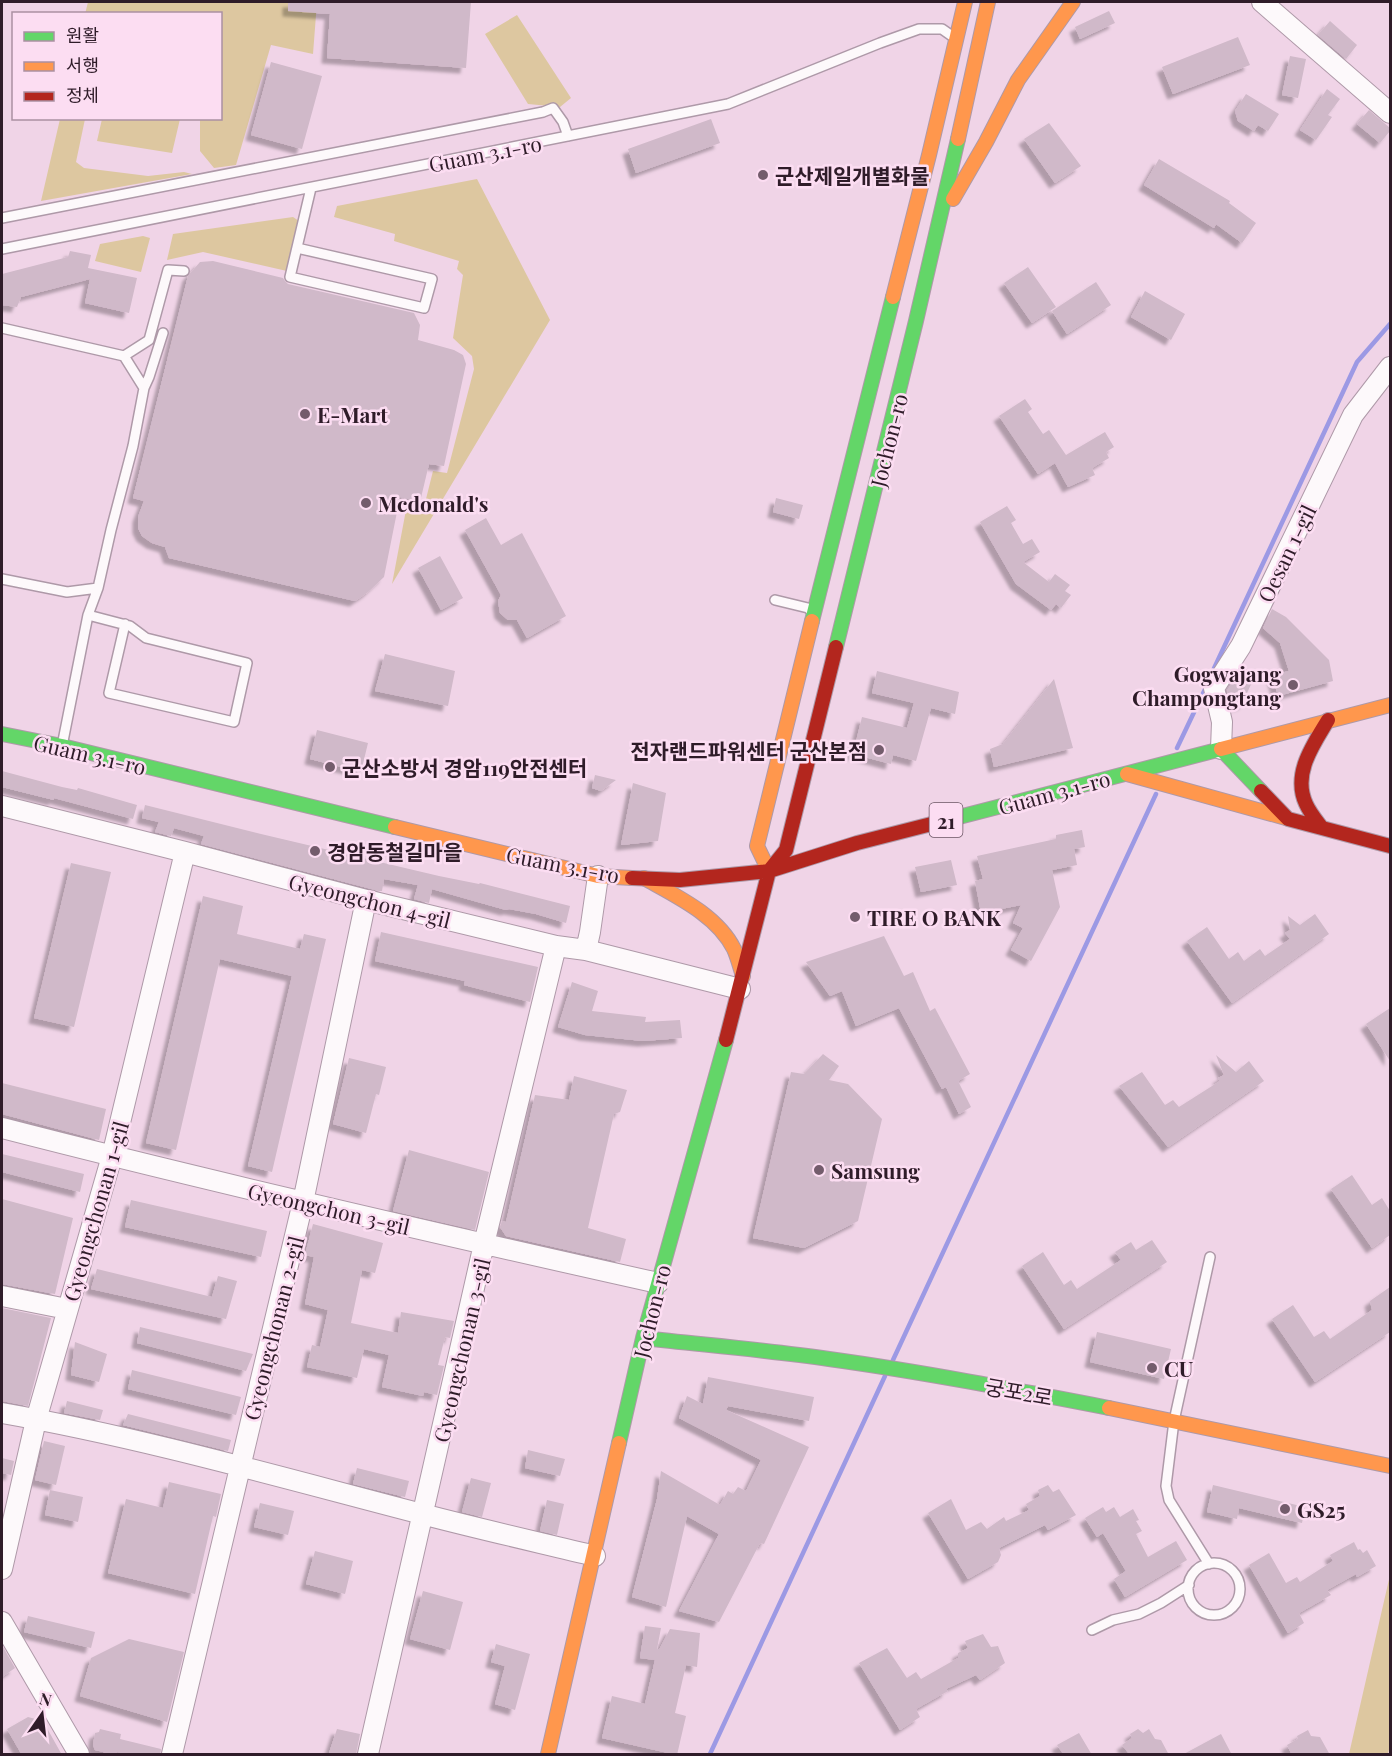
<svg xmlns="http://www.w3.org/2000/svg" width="1392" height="1756" viewBox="0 0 1392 1756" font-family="'Playfair Display','Noto Sans KR',serif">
	<defs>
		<filter id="shadow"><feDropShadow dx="-5.5" dy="5.5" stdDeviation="1.5" flood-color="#0004"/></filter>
	</defs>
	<rect width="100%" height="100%" fill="#f0d4e7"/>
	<path fill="#ddc7a0" d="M88 2H317L313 54 271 45 236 165 214 168 200 151V119L220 118V14H85Z
		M517 15 571 98 560 107 528 104 485 34Z
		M60 119H85L76 162 84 168 148 176 184 172 192 174 41 201Z
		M102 119V118L180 119 172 153 97 141Z
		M477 179 550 320 392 584 406 510 423 511 433 471 447 473 474 369 472 356 453 338 463 275 457 269 459 261 394 241 395 234 334 217 337 206Z
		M293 217 299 221 287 271 203 252 167 260 173 234Z
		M143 236 150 238 141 272 95 261 100 244Z
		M1390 1575V1745L1388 1754H1349Z"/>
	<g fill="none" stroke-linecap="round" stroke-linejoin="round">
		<path stroke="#9c99e4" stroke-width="4.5" d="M1210 677 1357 362 1390 324
			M1177 748 1207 685
			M893 1360 1156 794
			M710 1754 885 1376"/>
	</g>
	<path fill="#d0b9c9" filter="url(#shadow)" d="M288 2H471L466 68 327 58 330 14 288 11Z
		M1109 11 1115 23 1080 39 1075 27Z
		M1330 21 1357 45 1346 59 1318 35Z
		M1238 37 1250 65 1173 94 1162 67Z
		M1290 56 1306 59 1298 98 1282 95Z
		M271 62 322 76 302 149 251 135Z
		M1327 89 1340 99 1328 115 1332 117 1316 140 1300 130Z
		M1246 94 1279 114 1268 131 1258 125 1254 131 1238 121 1235 111Z
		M1369 110 1390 128V131L1380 143 1357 124Z
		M711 119 720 143 636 173 628 149Z
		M1049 123 1081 166 1055 183 1024 139Z
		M1159 159 1230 201 1229 203 1256 223 1242 243 1216 224 1214 228 1144 185Z
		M70 251 91 255 88 268 137 278 129 313 85 303 90 279 21 297 17 307 2 305V274L68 257Z
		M213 261 283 278 285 281 288 284 414 313 420 325 418 340 454 350 463 355 466 364 444 466 429 464 420 502 400 497 384 577 368 592 355 601 169 558 165 547 152 543 142 536 138 528V517L144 501 133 498 188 276 200 262Z
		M1028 267 1056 307 1032 323 1004 283Z
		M1096 282 1111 305 1067 334 1052 311Z
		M1145 291 1185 314 1171 340 1131 317Z
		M1025 399 1032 409 1028 412 1043 434 1049 430 1066 455 1105 432 1114 447 1106 452 1109 458 1092 468 1095 475 1068 487 1055 463 1038 474 999 416Z
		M776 498 803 505 799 519 773 512Z
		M1007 506 1016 520 1011 523 1023 544 1032 539 1040 552 1023 562 1049 582 1055 574 1070 585 1065 591 1071 595 1061 608 1056 604 1051 610 1016 584 980 522Z
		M486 518 501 545 522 533 566 616 527 638 517 620H508L500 613 498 601 501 595 465 530Z
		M440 556 463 598 441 610 418 568Z
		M1272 609 1286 617 1329 660 1333 681 1278 696 1272 675 1289 671 1280 643 1263 628Z
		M385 654 455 671 448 706 375 691Z
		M1242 667 1256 674 1246 695 1244 704 1234 707 1230 705 1227 691Z
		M877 671 959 692 955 714 931 708 916 761 893 755 891 764 853 754 862 717 907 728 914 703 872 693Z
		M1054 679 1073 748 994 767 990 749 1003 744Z
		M317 730 368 743 361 772 310 759Z
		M2 771 62 787 77 790 78 788 137 805 133 819 54 798V800L2 787Z
		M595 775 616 780 601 791 592 788Z
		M633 783 666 793 658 841 621 845Z
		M145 805 261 834 439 876 479 884 480 883 570 906 566 923 536 914 509 909 506 910 432 889 429 903 414 899 418 885 384 879 382 891H379L201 844 204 836 174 828 171 836 155 832 159 822 142 818Z
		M1082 830 1085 847 1074 849 1077 865 1052 870 1060 907 1031 961 1011 950 1023 928 1013 923 1021 905 981 913 975 881 983 879 977 856 1056 839V835Z
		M951 860 957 885 921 892 915 867Z
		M71 863 111 872 74 1027 34 1018Z
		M203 896 243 906 237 934 300 949 304 934 326 939 272 1172 248 1166 292 976 220 959 176 1150 146 1143Z
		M1315 914 1329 934 1232 1003 1187 941 1207 927 1229 959 1238 952 1244 961 1260 949 1265 956 1290 939 1285 933 1290 930 1288 916 1300 925Z
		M381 932 538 967 530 1002 464 985 465 981 375 961Z
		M884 936 904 976 913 972 930 1011 935 1008 970 1074 958 1081 971 1107 959 1114 946 1087 942 1089 899 1008 856 1026 842 991 830 996 806 962Z
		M572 982 598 991 592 1011 646 1017 645 1022 680 1020 682 1038 643 1041 585 1035 558 1027Z
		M1390 1008V1061L1366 1024Z
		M823 1054 839 1066 829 1080 848 1084 882 1119 858 1221 804 1248 753 1238 791 1072 804 1074Z
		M1216 1055 1236 1072 1249 1061 1264 1081 1168 1147 1119 1086 1142 1072 1165 1105 1173 1100 1179 1107 1220 1081 1218 1078 1224 1075Z
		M349 1058 386 1067 379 1095 376 1094 366 1133 333 1124Z
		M574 1076 627 1090 620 1112 614 1114 588 1228 626 1239 620 1262 506 1236 500 1227 502 1221 506 1222 535 1095 569 1100Z
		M2 1083 106 1109 99 1140 2 1114Z
		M409 1150 489 1172 475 1230 393 1211Z
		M2 1154 84 1174 80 1192 2 1172Z
		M1352 1175 1372 1205 1382 1198 1390 1211V1235L1372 1248 1331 1189Z
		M2 1199 73 1218 55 1294 2 1284Z
		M131 1200 267 1231 261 1257 125 1227Z
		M313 1224 383 1243 375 1273 362 1270 351 1323 398 1333 401 1312 454 1321 450 1338 445 1337 438 1365 444 1366 437 1395 424 1392 423 1396 382 1387 389 1355 364 1349 357 1378 307 1367 312 1345 320 1347 328 1310 305 1304 314 1257 305 1255Z
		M1152 1240 1167 1262 1064 1329 1022 1266 1043 1252 1064 1285 1071 1280 1077 1289 1121 1260 1115 1252 1131 1242 1136 1250Z
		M97 1269 212 1297 218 1276 237 1281 226 1319 91 1289Z
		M1390 1287V1332L1315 1382 1272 1319 1293 1305 1314 1337 1324 1331 1330 1339 1372 1310 1370 1301Z
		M2 1308 51 1318 28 1406 2 1401Z
		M140 1327 253 1354 246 1371 137 1343Z
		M1097 1332 1171 1349 1164 1379 1090 1362Z
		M75 1342 107 1354 99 1382 71 1375Z
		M132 1370 241 1397 236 1415 128 1389Z
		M708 1377 814 1397 809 1421 728 1406 726 1410 809 1447 764 1544 760 1543 719 1622 679 1611 719 1534 687 1516 666 1607 632 1597 657 1499 661 1471 720 1505 728 1491 733 1494 738 1487 746 1491 761 1460 679 1418 687 1396 703 1404Z
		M67 1401 103 1410 100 1420 64 1413Z
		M128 1414 231 1440 228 1451 123 1425Z
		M44 1441 65 1446 56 1485 35 1480Z
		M528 1450 565 1459 560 1476 525 1468Z
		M2 1458 14 1461 11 1475 2 1473Z
		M357 1468 409 1481 405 1497 353 1484Z
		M471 1478 491 1483 482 1517 462 1512Z
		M169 1482 221 1494 216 1517 213 1516 195 1594 108 1573 126 1499 163 1508Z
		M1048 1485 1053 1492 1059 1489 1076 1515 1048 1530 1045 1525 999 1548 1001 1555 998 1562 968 1579 928 1513 951 1499 966 1530 981 1522 987 1529 1004 1517 1006 1521 1029 1510 1026 1504 1040 1496 1038 1490Z
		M1213 1485 1305 1507 1302 1523 1239 1508 1237 1519 1207 1512Z
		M50 1490 83 1497 78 1522 45 1515Z
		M547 1500 564 1504 557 1535 540 1531Z
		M260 1503 294 1511 288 1535 254 1527Z
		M1103 1507 1106 1512 1114 1507 1120 1517 1133 1509 1139 1520 1136 1521 1142 1531 1136 1534 1148 1557 1176 1541 1187 1560 1125 1597 1114 1579 1126 1571 1103 1533 1097 1537 1085 1518Z
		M1354 1542 1358 1550 1360 1549 1363 1553 1367 1550 1376 1566 1357 1577 1356 1574 1327 1590 1331 1595 1299 1613 1304 1623 1288 1633 1249 1565 1269 1553 1286 1583 1297 1577 1300 1582 1333 1561 1330 1555Z
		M315 1551 353 1561 345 1594 306 1584Z
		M423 1591 463 1602 450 1650 410 1639Z
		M28 1616 95 1632 91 1648 24 1632Z
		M645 1626 661 1628 657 1649 659 1650 670 1629 700 1633 697 1667 686 1665 675 1713 686 1716 677 1755 602 1738 612 1696 645 1704 655 1660 640 1658Z
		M983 1634 991 1647 998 1646 1005 1663 980 1680 976 1675 946 1689 948 1691 916 1709 920 1717 900 1730 859 1663 887 1648 907 1678 916 1672 921 1679 958 1658V1653L968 1648 965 1641Z
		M129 1639 184 1652 167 1722 80 1696 91 1658Z
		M496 1644 530 1654 515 1710 495 1704 505 1666 491 1662Z
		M2 1645 15 1668 2 1677Z
		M28 1717 43 1721 62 1755H22L7 1729Z
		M100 1729 121 1734 120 1739 161 1749 160 1755H128L117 1752 116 1755H103L104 1752 95 1750 93 1745 95 1733 99 1732Z
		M337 1729 360 1734 356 1755 329 1753Z
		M1138 1729 1143 1733 1149 1729 1155 1739 1161 1740 1169 1755H1130L1122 1745 1132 1738 1130 1734Z
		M1308 1730 1311 1736 1320 1737 1330 1755H1292L1287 1745 1298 1739 1297 1736Z
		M1079 1733 1092 1755H1064L1057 1745Z
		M1221 1734 1232 1755H1182Z"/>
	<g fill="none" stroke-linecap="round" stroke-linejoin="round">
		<defs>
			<path id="lane" d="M2 218 543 112 553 108 563 122 568 136
				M297 248 432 279 424 308 290 277 311 188
				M2 249 728 104 880 43 919 29H942L952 36
				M2 328 124 356 144 388 133 446 111 530 98 588 88 615 63 741
				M124 356 149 340 168 270 184 271
				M144 388 149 377 163 333
				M2 579 67 592 98 588
				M775 600 808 608 811 611
				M88 615 130 626 146 638 247 663 234 722 109 693 125 624
				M1188 1589a26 26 0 1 1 52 0a26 26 0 1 1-52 0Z
				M1209 1564 1169 1500 1166 1486 1174 1421 1210 1257
				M1092 1630 1113 1620 1139 1614 1161 1603 1189 1585"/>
			<path id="street" d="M1262 2 1390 113
				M1221 749 1222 722 1214 688 1241 646 1353 415 1390 367
				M2 806 185 852 366 900 556 946 586 950 740 989
				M586 950 590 932 598 876
				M2 1128C219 1184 438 1234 658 1283
				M2 1296 67 1309
				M2 1413C144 1438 283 1478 422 1514 479 1529 537 1542 595 1556
				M2 1569 36 1420 112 1156 185 852
				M2 1622 79 1754
				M172 1754 303 1202 366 900
				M368 1754 484 1244 556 946"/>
			<path id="fast" d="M812 621 893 297
				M836 647 916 321 958 139
				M2 734 62 746 395 827
				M955 818 1221 749 1261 791
				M643 1338C705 1345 767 1350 829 1359 923 1372 1016 1390 1109 1408
				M619 1443 643 1338 726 1040"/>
			<path id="slow" d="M958 139 988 2
				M953 199 986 142 1018 80 1073 2
				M893 297 929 155 965 2
				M1221 749 1390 705
				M1127 774 1286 818
				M395 827 598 876 632 878
				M769 871 757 846 812 621
				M644 878C676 896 717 915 734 949 738 958 740 967 743 976
				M1109 1408 1390 1466
				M548 1754 619 1443"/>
			<path id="jam" d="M1261 791 1288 819 1390 846
				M1322 828C1316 820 1310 813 1306 804 1292 774 1313 745 1328 720
				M632 878 680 880 769 871 857 843 955 818
				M726 1040 769 871 786 850 836 647"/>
		</defs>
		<use href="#lane" stroke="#ae99a8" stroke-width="12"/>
		<use href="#street" stroke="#ae99a8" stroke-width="22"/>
		<use href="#fast" stroke="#ae99a8" stroke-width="16"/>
		<use href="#slow" stroke="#ae99a8" stroke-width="16"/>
		<use href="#jam" stroke="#ae99a8" stroke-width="16"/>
		<use href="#lane" stroke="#fdf9fb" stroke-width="9"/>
		<use href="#street" stroke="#fdf9fb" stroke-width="20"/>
		<use href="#fast" stroke="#63d668" stroke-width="14"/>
		<use href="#slow" stroke="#ff974d" stroke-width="14"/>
		<use href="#jam" stroke="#b3261e" stroke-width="14"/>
	</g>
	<g fill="#735c6c" stroke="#fcddf2" stroke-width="2">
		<circle cx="763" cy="175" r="6"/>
		<circle cx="305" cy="414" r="6"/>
		<circle cx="366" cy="503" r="6"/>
		<circle cx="1293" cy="685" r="6"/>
		<circle cx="879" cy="750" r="6"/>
		<circle cx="330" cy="767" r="6"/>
		<circle cx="315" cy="851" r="6"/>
		<circle cx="855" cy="917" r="6"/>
		<circle cx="819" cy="1170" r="6"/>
		<circle cx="1152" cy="1368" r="6"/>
		<circle cx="1285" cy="1509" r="6"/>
	</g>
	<g text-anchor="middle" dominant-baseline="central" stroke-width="5" stroke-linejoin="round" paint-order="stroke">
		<rect fill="#fcddf2" stroke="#6c5665" stroke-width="1.5" x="929.5" y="803" width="33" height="34" rx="4.5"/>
		<g font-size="20" font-weight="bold" fill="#2f1c29">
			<text x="946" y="820">21</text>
		</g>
		<g font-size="21" fill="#2f1c29" stroke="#fcddf2">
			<text transform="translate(485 153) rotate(-11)">Guam 3.1-ro</text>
			<text transform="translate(888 440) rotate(-76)">Jochon-ro</text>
			<text transform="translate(1286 553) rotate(-64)">Oesan 1-gil</text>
			<text transform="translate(90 754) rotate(13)">Guam 3.1-ro</text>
			<text transform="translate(1054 792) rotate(-15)">Guam 3.1-ro</text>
			<text transform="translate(563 864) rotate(11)">Guam 3.1-ro</text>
			<text transform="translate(370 900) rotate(14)">Gyeongchon 4-gil</text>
			<text transform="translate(329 1208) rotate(13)">Gyeongchon 3-gil</text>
			<text transform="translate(95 1211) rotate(-74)">Gyeongchonan 1-gil</text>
			<text transform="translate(651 1311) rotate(-76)">Jochon-ro</text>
			<text transform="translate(273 1328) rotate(-76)">Gyeongchonan 2-gil</text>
			<text transform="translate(461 1350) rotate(-77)">Gyeongchonan 3-gil</text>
			<text transform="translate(1019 1391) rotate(10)">궁포2로</text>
		</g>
		<g font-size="21" font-weight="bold" fill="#2f1c29" stroke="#fcddf2" text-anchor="start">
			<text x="775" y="175">군산제일개별화물</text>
			<text x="317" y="414">E-Mart</text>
			<text x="378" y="503">Mcdonald's</text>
			<text x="1281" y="673" text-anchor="end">Gogwajang<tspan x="1281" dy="24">Champongtang</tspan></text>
			<text x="867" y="750" text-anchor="end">전자랜드파워센터 군산본점</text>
			<text x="342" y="767">군산소방서 경암119안전센터</text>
			<text x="327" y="851">경암동철길마을</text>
			<text x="867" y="917">TIRE O BANK</text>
			<text x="831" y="1170">Samsung</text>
			<text x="1164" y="1368">CU</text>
			<text x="1297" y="1509">GS25</text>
		</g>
	</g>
	<rect width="1392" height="1756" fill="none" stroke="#2f1c29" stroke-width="6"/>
	<rect x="12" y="12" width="210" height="108" fill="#fcddf2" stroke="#aa90a2" stroke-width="1.5"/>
	<rect x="24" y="32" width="30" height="9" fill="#63d668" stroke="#aa90a2" stroke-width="1.5"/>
	<text x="66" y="42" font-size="18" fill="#2f1c29">원활</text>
	<rect x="24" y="62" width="30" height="9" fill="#ff974d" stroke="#aa90a2" stroke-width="1.5"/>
	<text x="66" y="72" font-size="18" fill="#2f1c29">서행</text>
	<rect x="24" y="92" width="30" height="9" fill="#b3261e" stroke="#aa90a2" stroke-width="1.5"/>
	<text x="66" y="102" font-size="18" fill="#2f1c29">정체</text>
	<g transform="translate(42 1714) rotate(14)" stroke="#fcddf2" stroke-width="4.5" paint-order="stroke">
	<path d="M0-4.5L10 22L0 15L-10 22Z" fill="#2f1c29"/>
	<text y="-9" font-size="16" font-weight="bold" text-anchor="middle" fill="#2f1c29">N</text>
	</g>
</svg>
